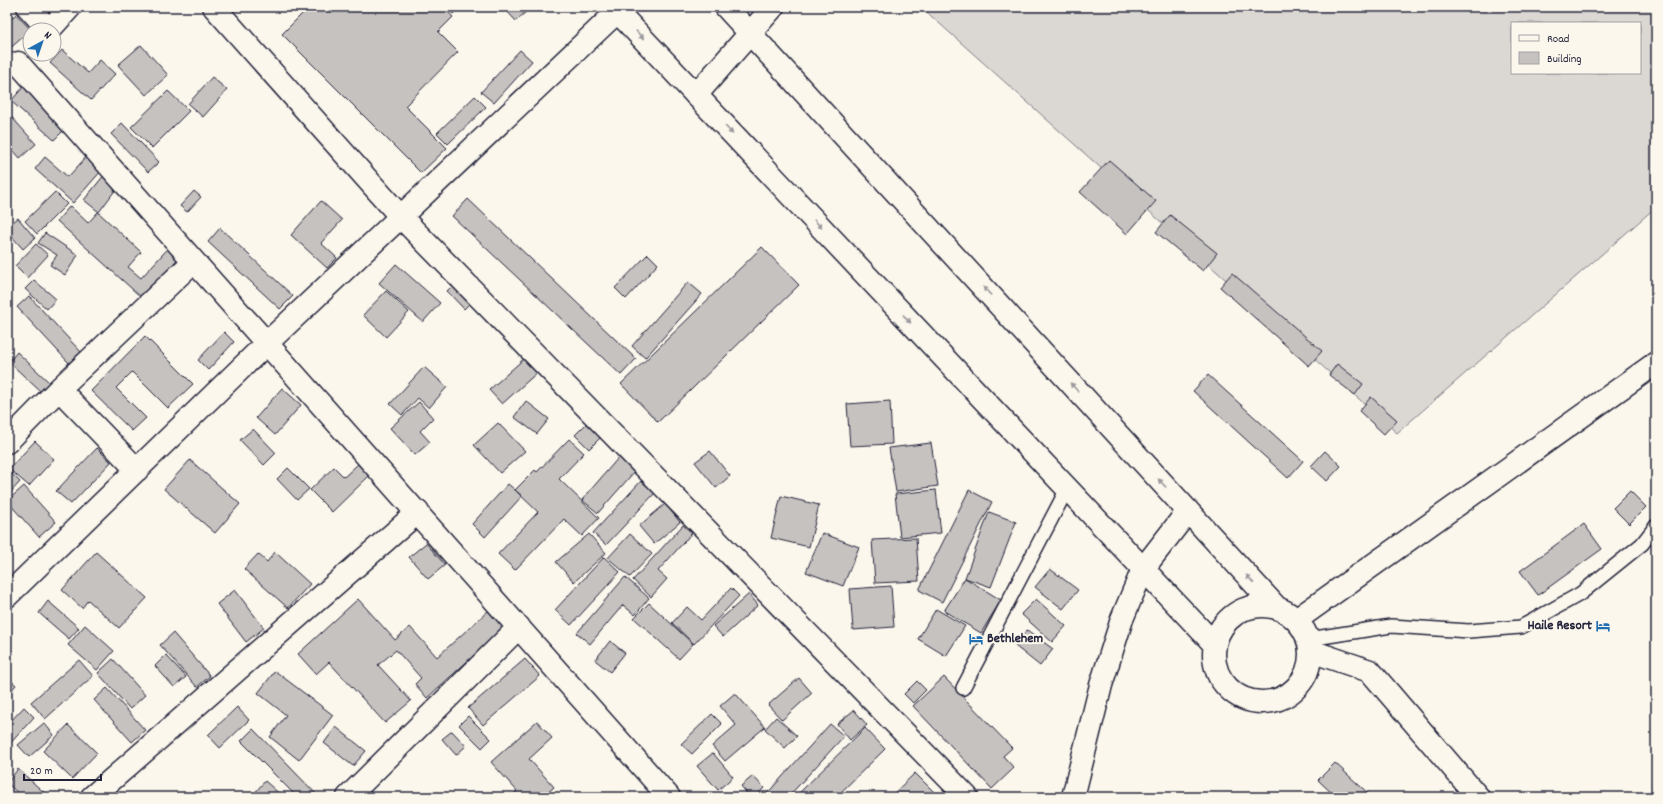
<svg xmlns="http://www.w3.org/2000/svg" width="1663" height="804" viewBox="0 0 1663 804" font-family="Dekko,sans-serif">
	<rect width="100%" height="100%" fill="#fbf7ec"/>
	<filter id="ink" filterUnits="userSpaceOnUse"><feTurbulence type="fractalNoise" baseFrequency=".025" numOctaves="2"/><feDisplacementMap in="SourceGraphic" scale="8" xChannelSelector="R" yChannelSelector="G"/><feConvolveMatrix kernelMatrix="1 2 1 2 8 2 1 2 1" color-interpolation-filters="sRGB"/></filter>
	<g filter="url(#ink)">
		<path fill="#dbd8d3" stroke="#7e7d87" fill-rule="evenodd" d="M921 7H1656V207L1397 433ZM1512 23H1640V73H1512Z"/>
		<path fill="#c6c2c0" stroke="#22223b" d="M309 7H443L453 17 438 32 458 52 405 106 447 148 421 173 282 34Z
			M446 7H459L453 14Z
			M505 7H528L529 9 516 21 504 8Z
			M16 14 31 30 7 51V23Z
			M141 45 168 75 146 95 118 65Z
			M62 50 88 73 100 60 115 74 91 100 50 63Z
			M520 50 532 61 494 103 481 92Z
			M212 77 227 90 203 117 188 104Z
			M25 85 68 126 54 140 11 101Z
			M168 91 189 111 152 148 131 127Z
			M475 96 486 107 448 144 437 133Z
			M7 112 36 144 20 158 7 143Z
			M122 123 159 162 148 172 111 134Z
			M87 156 102 170 73 203 35 169 45 157 68 177Z
			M1109 160 1156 201 1127 234 1080 192Z
			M105 174 119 185 99 212 84 200Z
			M194 191 201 197 187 212 180 206Z
			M55 192 67 204 37 234 25 221Z
			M468 199 636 359 621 375 452 216Z
			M321 201 342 220 321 243 337 258 327 268 291 235Z
			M70 206 88 223 98 212 141 252 128 267 141 278 174 242 184 252 142 298 57 221Z
			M1170 215 1217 253 1203 271 1156 232Z
			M18 218 35 238 23 249 7 231V227Z
			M220 228 293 296 280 309 208 242Z
			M45 233 78 255 65 275 50 265 57 255 38 243Z
			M36 244 48 255 27 278 15 266Z
			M762 247 799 285 658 422 621 384Z
			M648 254 658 264 626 299 615 288Z
			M396 264 440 303 423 322 379 283Z
			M1232 273 1322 351 1309 366 1220 287Z
			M34 280 56 299 47 309 25 289Z
			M456 282 473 300 464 309 447 291Z
			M688 282 702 294 645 358 632 346Z
			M386 291 409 312 386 337 363 315Z
			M29 296 81 352 69 363 17 307Z
			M224 332 234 342 208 370 198 360Z
			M145 336 193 384 168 408 132 372 116 388 146 418 132 431 91 391Z
			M17 352 50 383 41 392 9 362Z
			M527 356 540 370 502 404 489 390Z
			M1337 364 1363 384 1355 395 1329 375Z
			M424 367 447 387 429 408 418 398 402 415 390 404Z
			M1208 375 1303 461 1288 478 1193 391Z
			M282 388 301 405 275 435 256 418Z
			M1371 397 1397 420 1384 434 1359 411Z
			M526 401 549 419 537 434 514 417Z
			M890 401 892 444 850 446 847 404Z
			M419 402 433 418 420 431 430 442 415 455 390 428Z
			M498 423 525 451 500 473 474 445Z
			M587 423 601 437 589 449 575 435Z
			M253 429 276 453 264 465 240 440Z
			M569 439 584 453 559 479 599 518 582 536 564 519 515 570 498 554 538 512 515 490 535 470 537 472Z
			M35 441 54 459 29 486 9 469Z
			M931 443 938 486 896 492 889 448Z
			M97 448 111 462 71 504 56 491Z
			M710 451 730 476 716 488 695 462Z
			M1325 451 1341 466 1327 481 1311 466Z
			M619 457 635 471 598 513 582 500Z
			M190 460 240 504 215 533 164 489Z
			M358 464 369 476 332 512 310 490 334 467 344 477Z
			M288 468 309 489 297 500 277 479Z
			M7 469 20 482 7 496Z
			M641 481 655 493 606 545 593 533Z
			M508 484 522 496 485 537 472 524Z
			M24 486 56 522 39 537 7 501Z
			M936 490 941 533 900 537 895 494Z
			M969 490 992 502 942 602 919 590Z
			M1630 491 1646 507 1629 524 1613 508Z
			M781 496 819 505 809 547 771 538Z
			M665 504 680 522 654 544 639 526Z
			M989 512 1016 522 991 587 965 578Z
			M1584 524 1602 549 1538 595 1520 571Z
			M683 525 692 533 658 571 667 579 651 597 633 580Z
			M822 533 859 547 843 586 806 572Z
			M589 534 606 553 574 582 556 562Z
			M630 534 652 554 630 577 608 558Z
			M916 538 919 581 875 583 872 540Z
			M426 543 445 565 428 579 409 557Z
			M7 547 12 552 7 558Z
			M96 552 147 598 119 628 88 600 82 608 62 590Z
			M275 552 310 584 288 608 244 569 258 554 267 562Z
			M604 557 620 572 571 625 555 610Z
			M1050 569 1078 590 1063 609 1035 587Z
			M625 577 649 598 635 615 623 605 590 644 577 633Z
			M965 578 1001 600 981 633 944 611Z
			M891 586 894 627 853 630 850 589Z
			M731 588 739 596 694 644 672 623 687 607 701 620Z
			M235 590 264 628 246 642 217 604Z
			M749 594 758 605 723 637 713 626Z
			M358 599 395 640 410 627 437 657 488 611 504 628 427 698 415 684 421 678 396 650 378 665 411 701 385 723 329 662 316 674 298 654Z
			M1036 599 1066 626 1052 642 1021 614Z
			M48 601 79 628 69 639 39 613Z
			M649 603 693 644 679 659 634 618Z
			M936 609 965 626 946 656 918 639Z
			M85 625 114 651 97 670 68 645Z
			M1027 630 1053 649 1040 666 1015 646Z
			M173 633 210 676 197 687 160 645Z
			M610 641 625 653 610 672 595 660Z
			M166 655 186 677 174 687 155 666Z
			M7 656 13 662 7 669Z
			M113 659 145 695 130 709 98 673Z
			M525 659 540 676 483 725 468 708Z
			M79 660 93 676 45 719 31 702Z
			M275 671 333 715 299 760 270 737 286 715 258 693Z
			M7 677 16 685 7 695Z
			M944 677 1012 748 1003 756 1014 768 992 789 913 706Z
			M799 678 812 693 782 720 768 705Z
			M917 681 926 690 913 703 904 694Z
			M107 688 145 730 132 742 94 700Z
			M735 693 765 727 725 761 712 746 736 725 720 706Z
			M24 707 34 717 7 747V725Z
			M237 707 249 720 220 748 208 735Z
			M854 710 867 725 850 740 837 724Z
			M712 714 722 724 692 754 681 744Z
			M468 716 491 739 482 748 459 725Z
			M776 717 797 736 785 748 765 729Z
			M537 721 552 738 529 759 554 787 543 797H511L517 791 491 762Z
			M44 723 54 735 29 757 18 745Z
			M830 724 844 736 788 797H764Z
			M68 725 97 753 72 779 43 751Z
			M336 727 366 751 353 766 324 743Z
			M865 728 885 749 836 797H795Z
			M253 729 319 797H297L241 741Z
			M452 731 466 746 456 755 442 739Z
			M713 753 733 777 718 790 697 766Z
			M1335 763 1372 797H1336L1318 780Z
			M18 769 49 797H22L7 783Z
			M915 773 939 797H890Z
			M753 776 764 788 755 797H750L741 786Z
			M265 781 283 797H254L252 796Z"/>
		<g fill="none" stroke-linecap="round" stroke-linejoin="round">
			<defs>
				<path id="lane" d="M1309 639 1391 626 1469 631 1521 627 1580 594 1642 544 1656 526
					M963 688 1067 489"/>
				<path id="street" d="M28 7 49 30
					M214 7 400 216 967 797
					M49 30 70 7
					M18 63C234 309 453 552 669 797
					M696 95 773 7
					M59 389 137 470
					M7 442 59 389 193 262
					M7 596 267 343 617 12
					M1311 651 1370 671 1478 797
					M92 797 418 512
					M348 797 519 627"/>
				<path id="secondary" d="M613 7 1215 645
					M726 7 1276 607
					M1214 654a48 48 0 1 1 96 0a48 48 0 1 1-96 0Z
					M1296 620 1656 363
					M1073 797 1101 685 1122 619 1143 569 1188 511"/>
			</defs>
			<use href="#lane" stroke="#22223b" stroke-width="16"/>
			<use href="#street" stroke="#22223b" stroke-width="25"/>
			<use href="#secondary" stroke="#22223b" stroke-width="25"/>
			<use href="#lane" stroke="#fbf7ec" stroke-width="13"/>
			<use href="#street" stroke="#fbf7ec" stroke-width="22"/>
			<use href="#secondary" stroke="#fbf7ec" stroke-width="22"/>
		</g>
		<defs><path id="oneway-solid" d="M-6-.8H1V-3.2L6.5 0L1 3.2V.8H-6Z"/></defs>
		<g fill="#99979c">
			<use href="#oneway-solid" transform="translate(640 35) rotate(47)"/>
			<use href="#oneway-solid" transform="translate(729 130) rotate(47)"/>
			<use href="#oneway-solid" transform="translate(818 224) rotate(47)"/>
			<use href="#oneway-solid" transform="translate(987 291) rotate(-133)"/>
			<use href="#oneway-solid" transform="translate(907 319) rotate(47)"/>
			<use href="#oneway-solid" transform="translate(1074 387) rotate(-133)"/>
			<use href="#oneway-solid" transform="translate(1162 483) rotate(-133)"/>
			<use href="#oneway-solid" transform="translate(1250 579) rotate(-132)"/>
		</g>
	</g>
	<defs>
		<symbol id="hotel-bare" viewBox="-9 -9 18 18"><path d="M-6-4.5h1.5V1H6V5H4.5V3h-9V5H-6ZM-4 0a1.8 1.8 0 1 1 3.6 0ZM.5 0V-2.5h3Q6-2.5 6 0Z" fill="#1f6fb2" stroke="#fbf7ec" stroke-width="2.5" paint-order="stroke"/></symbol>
	</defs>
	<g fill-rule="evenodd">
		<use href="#hotel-bare" x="1593" y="616" width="20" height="20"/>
		<use href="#hotel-bare" x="966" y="629" width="20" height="20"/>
	</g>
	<g text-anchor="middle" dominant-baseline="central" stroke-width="4" stroke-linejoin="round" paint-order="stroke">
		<g font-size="14" font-weight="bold" fill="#22223b" stroke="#fbf7ec" text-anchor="end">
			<text x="1592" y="626">Haile Resort</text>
			<text x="987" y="639" text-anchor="start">Bethlehem</text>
		</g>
	</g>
	<rect width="1663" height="804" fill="none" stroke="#fbf7ec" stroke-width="24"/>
	<rect x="12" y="12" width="1639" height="780" fill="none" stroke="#22223b" stroke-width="1.5" filter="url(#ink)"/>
	<rect x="1511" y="22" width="130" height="52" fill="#fbf7ec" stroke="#a4a2a5"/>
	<rect x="1519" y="35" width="20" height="6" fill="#fbf7ec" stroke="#a4a2a5"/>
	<text x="1547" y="42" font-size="12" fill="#22223b">Road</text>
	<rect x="1519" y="52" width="20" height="12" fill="#c6c2c0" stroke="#a4a2a5"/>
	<text x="1547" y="62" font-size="12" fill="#22223b">Building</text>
	<g transform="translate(42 42) rotate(40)"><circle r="19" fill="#fbf7ec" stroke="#a4a2a5"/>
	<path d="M0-3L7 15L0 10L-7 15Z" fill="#1f6fb2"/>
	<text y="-6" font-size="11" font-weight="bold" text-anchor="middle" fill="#22223b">N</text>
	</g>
	<path d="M24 774v6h77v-6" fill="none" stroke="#22223b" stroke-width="2"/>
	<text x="30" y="774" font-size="12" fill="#22223b" stroke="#fbf7ec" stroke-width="3" paint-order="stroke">20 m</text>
</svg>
